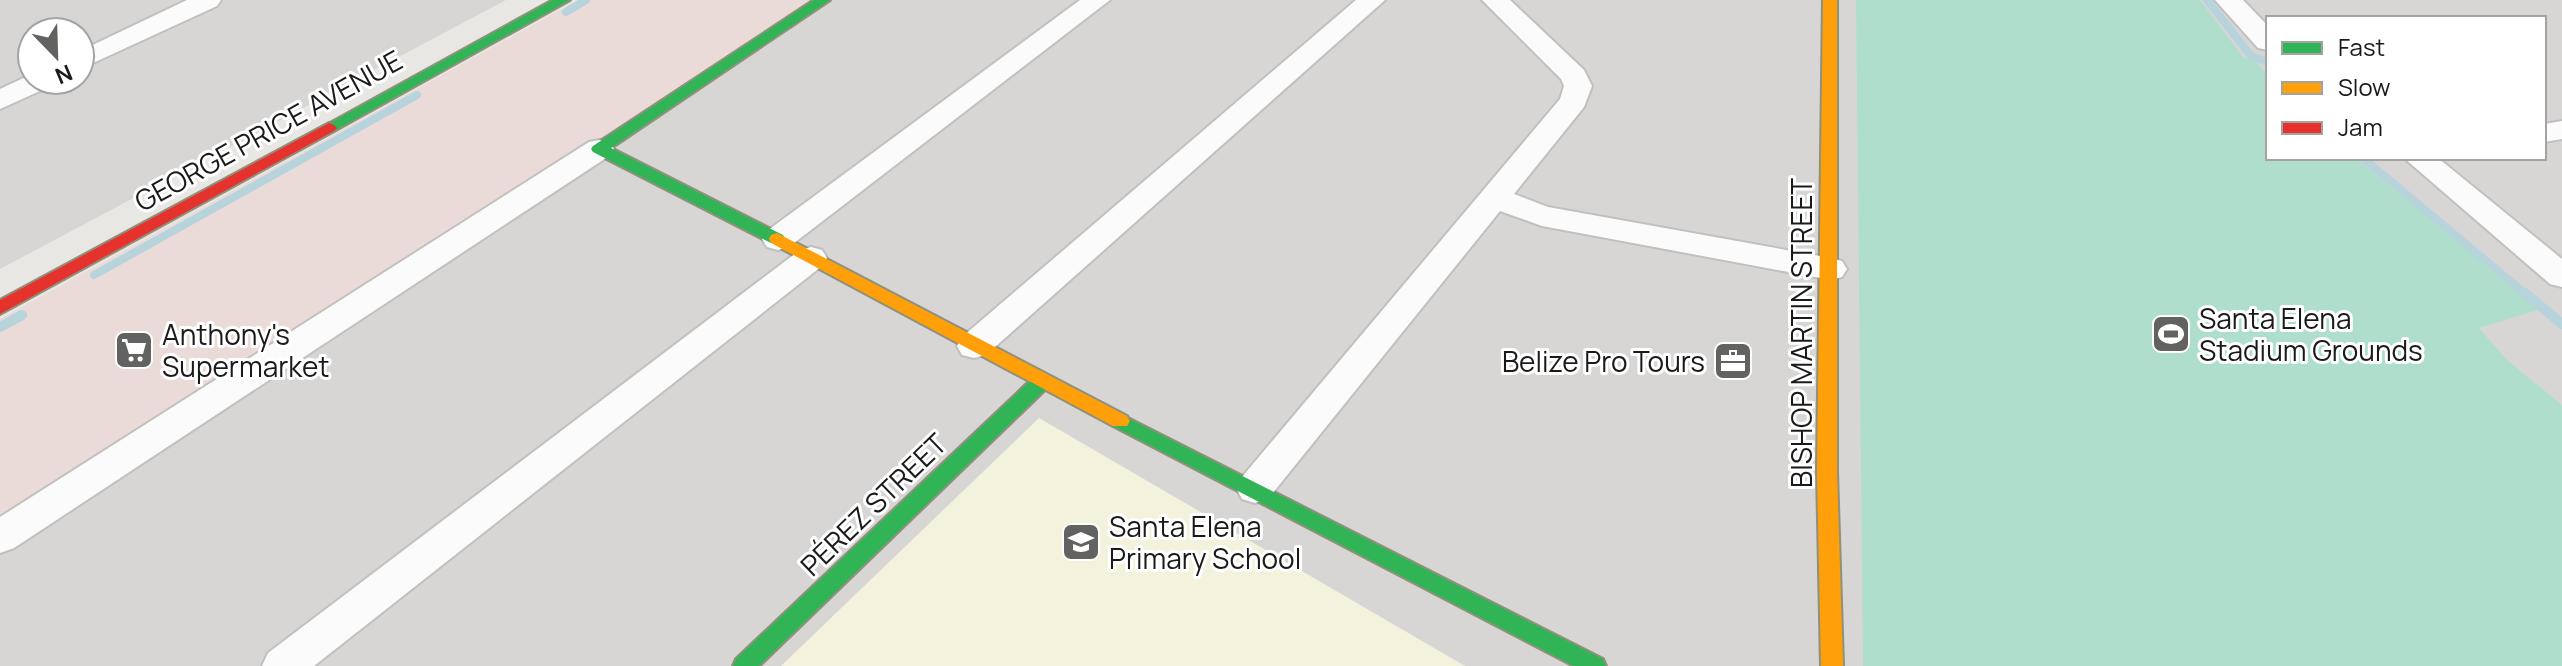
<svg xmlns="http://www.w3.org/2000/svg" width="2562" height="666" viewBox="0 0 2562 666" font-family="Manrope,sans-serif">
	<rect width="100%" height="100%" fill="#e9e7e3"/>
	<path fill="#d8d6d4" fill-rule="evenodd" d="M0 0H506L0 269ZM32 32H80V80H32Z
		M822 0H2562V666H0V538ZM2268 18H2544V158H2268Z"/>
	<path fill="#ebdbd8" d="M578 0H822L0 538V319Z"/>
	<path fill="#f3f3dd" d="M1039 418 1465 666H781Z"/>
	<path fill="#afdfcc" d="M1856 0H2200L2244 58 2254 59 2268 75V158H2356L2541 309 2479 328 2507 360 2562 405V666H1863Z"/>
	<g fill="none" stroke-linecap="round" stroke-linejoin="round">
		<path stroke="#b7d3dc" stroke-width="8" d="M2207 0 2251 56 2268 62
			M566 12 586 0
			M2363 158 2527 295
			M94 275 417 95"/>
		<path stroke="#b7d3dc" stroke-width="10" d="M2525 293 2562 324
			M0 327 22 315"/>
		<defs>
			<path id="street" d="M187 0H221L217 6 80 69V51Z
				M1080 0H1110L789 247 778 250 767 247 762 239 767 231Z
				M1356 0H1385L986 355 974 358 962 355 957 346 962 337Z
				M1482 0H1510L1584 70 1592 86 1584 107 1514 194 1548 207 1831 258 1842 261 1847 269 1842 277 1831 280 1542 226 1500 211 1268 499 1255 503 1242 499 1236 488 1242 477 1560 99 1564 86 1561 79Z
				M2215 0H2243L2268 26V50L2258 48Z
				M32 74V80H55L51 86 0 109V89Z
				M2562 121V139L2544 142V124Z
				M599 140 609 142 614 149 609 156 14 548 0 553V517L589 142Z
				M2404 158H2438L2562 259V287L2550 284Z
				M811 247 822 250 827 258 822 266 314 666H262L268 653 800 250Z"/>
			<path id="fast" d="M553 0H570L334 131 329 133 321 128Z
				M814 0H830L611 148 783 235 785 239 783 243H771L593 152 591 149 593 146Z
				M1041 375 1048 377 1050 382 1048 387 759 666H733L736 659 1034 377Z
				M1120 414 1603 659 1606 666H1574L1113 426 1110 421 1113 416Z"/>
			<path id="slow" d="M1823 0H1837V471L1843 666H1821L1817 471Z
				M777 233 1127 416 1130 421 1127 426H1113L771 243 769 239 771 235Z"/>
			<path id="jam" d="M329 123 334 125 337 128 334 131 0 314V300Z"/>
		</defs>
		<use href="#street" stroke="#c1c0bf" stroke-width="4"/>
		<use href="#fast" stroke="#8f917d" stroke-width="4"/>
		<use href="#slow" stroke="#8f917d" stroke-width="4"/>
		<use href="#jam" stroke="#8f917d" stroke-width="4"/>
		<use href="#street" fill="#fcfbfb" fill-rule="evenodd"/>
		<use href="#fast" fill="#30b455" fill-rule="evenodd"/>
		<use href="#slow" fill="#ff9f0a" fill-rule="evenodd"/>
		<use href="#jam" fill="#e5322d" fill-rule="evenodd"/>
	</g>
	<defs>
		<symbol id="stadium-square" viewBox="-11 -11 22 22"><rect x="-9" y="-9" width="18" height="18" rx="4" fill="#626260" stroke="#fff"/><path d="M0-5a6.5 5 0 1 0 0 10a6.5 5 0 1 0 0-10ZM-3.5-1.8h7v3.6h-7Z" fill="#fff"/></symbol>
		<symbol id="supermarket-square" viewBox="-11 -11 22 22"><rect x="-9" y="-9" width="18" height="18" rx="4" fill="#626260" stroke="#fff"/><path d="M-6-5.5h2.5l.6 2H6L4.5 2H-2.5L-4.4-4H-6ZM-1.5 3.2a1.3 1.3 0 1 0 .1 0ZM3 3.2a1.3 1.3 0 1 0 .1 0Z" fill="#fff"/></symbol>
		<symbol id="office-square" viewBox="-11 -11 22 22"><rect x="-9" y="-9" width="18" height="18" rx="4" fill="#626260" stroke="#fff"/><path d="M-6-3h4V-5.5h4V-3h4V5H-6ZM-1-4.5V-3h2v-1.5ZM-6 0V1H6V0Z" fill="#fff"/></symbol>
		<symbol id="school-square" viewBox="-11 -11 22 22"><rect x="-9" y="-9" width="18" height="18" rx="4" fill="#626260" stroke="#fff"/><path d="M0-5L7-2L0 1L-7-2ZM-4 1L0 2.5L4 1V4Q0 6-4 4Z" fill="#fff"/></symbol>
	</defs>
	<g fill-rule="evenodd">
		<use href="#stadium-square" x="2149" y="312" width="44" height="44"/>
		<use href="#supermarket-square" x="112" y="328" width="44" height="44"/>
		<use href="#office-square" x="1711" y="339" width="44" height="44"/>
		<use href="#school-square" x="1059" y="520" width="44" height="44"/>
	</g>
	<g text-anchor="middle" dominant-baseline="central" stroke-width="6" stroke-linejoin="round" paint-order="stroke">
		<g font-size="28" fill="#1a1a1a" stroke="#fff">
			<text transform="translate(268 130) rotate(-29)">GEORGE PRICE AVENUE</text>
			<text transform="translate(1801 333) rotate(-90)">BISHOP MARTIN STREET</text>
			<text transform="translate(873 504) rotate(-44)">PÉREZ STREET</text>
		</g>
		<g font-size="28" fill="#1a1a1a" stroke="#fff" text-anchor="start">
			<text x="2199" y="318">Santa Elena<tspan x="2199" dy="32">Stadium Grounds</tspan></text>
			<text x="162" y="334">Anthony's<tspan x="162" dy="32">Supermarket</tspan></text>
			<text x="1705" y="361" text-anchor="end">Belize Pro Tours</text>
			<text x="1109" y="526">Santa Elena<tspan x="1109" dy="32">Primary School</tspan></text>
		</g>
	</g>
	<rect x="2266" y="16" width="280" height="144" fill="#ffffff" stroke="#a3a3a3" stroke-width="2"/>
	<rect x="2282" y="42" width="40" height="12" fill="#30b455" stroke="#a3a3a3" stroke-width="2"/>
	<text x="2338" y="56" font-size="24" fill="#1a1a1a">Fast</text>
	<rect x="2282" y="82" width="40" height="12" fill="#ff9f0a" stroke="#a3a3a3" stroke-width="2"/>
	<text x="2338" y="96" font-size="24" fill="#1a1a1a">Slow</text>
	<rect x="2282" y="122" width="40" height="12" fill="#e5322d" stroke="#a3a3a3" stroke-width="2"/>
	<text x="2338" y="136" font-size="24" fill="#1a1a1a">Jam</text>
	<g transform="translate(56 56) rotate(157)"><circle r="38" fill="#ffffff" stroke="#a3a3a3" stroke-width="2"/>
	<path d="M0-6L14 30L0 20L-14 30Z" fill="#626260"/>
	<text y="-12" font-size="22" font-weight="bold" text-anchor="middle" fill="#1a1a1a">N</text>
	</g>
</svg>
